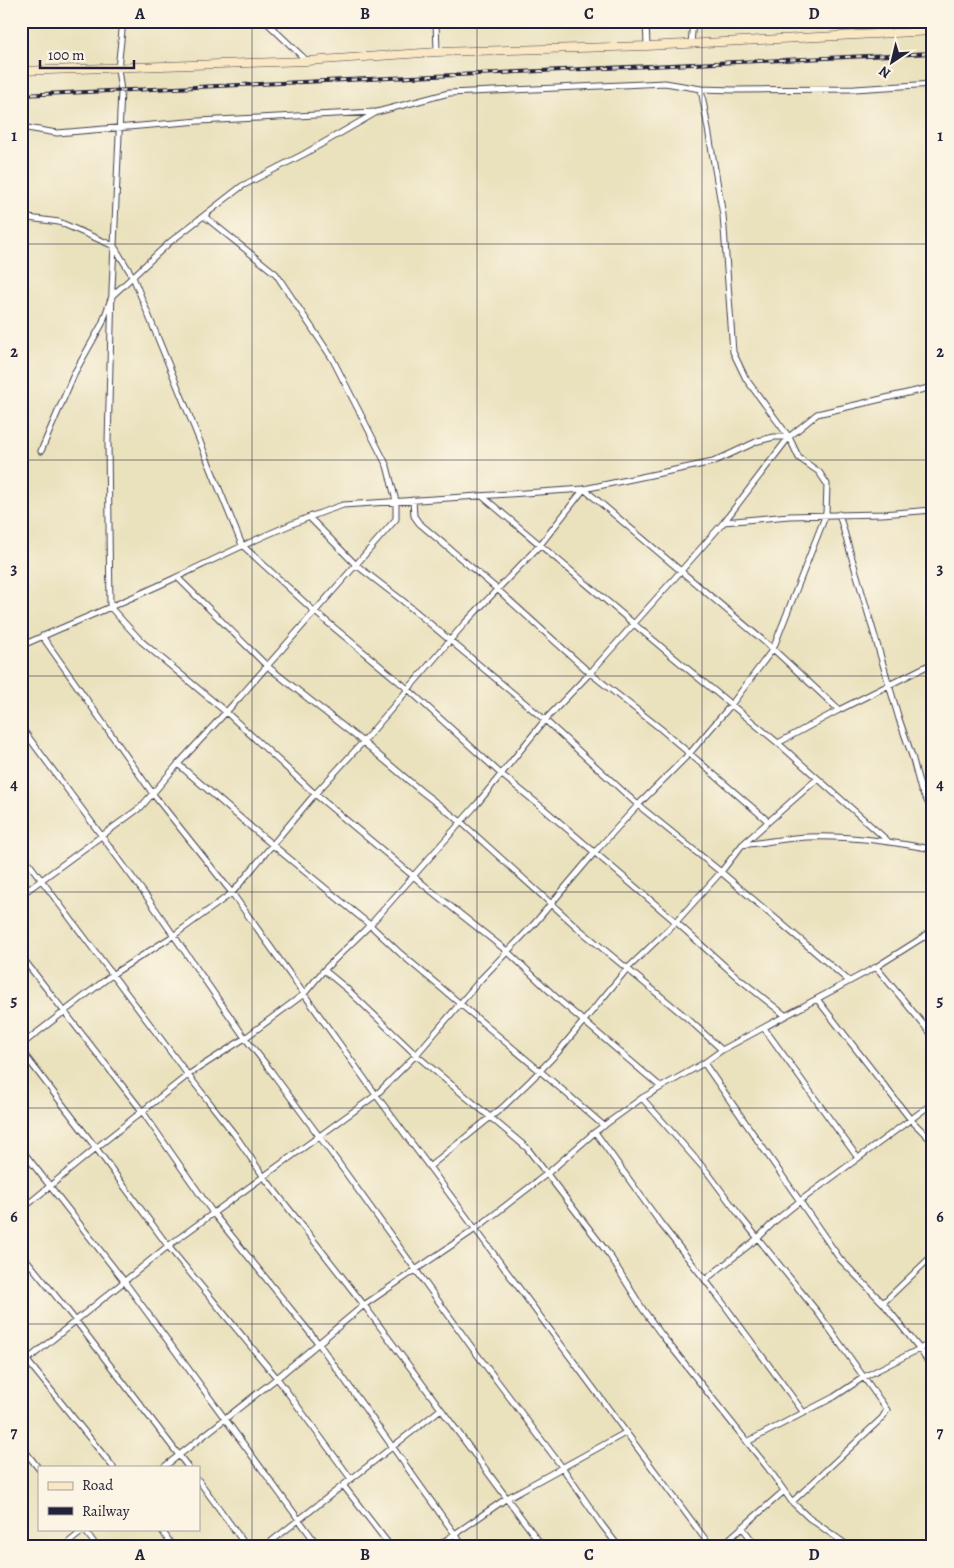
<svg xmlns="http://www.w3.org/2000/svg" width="954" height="1568" viewBox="0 0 954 1568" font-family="Alegreya,serif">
	<rect width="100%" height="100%" fill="#fcf5e5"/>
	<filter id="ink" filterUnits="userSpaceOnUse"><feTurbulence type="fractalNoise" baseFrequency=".02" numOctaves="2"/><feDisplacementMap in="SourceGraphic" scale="10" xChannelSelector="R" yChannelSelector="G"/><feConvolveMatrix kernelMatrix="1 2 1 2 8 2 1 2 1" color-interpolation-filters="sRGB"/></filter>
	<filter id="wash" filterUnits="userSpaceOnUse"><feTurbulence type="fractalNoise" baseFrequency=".0096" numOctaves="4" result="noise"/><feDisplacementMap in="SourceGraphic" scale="20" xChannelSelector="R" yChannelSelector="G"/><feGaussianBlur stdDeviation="1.12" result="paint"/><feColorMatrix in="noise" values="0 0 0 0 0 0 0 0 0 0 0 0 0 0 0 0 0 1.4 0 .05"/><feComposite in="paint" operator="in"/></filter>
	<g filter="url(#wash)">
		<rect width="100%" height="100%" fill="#eae1bd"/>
	</g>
	<g filter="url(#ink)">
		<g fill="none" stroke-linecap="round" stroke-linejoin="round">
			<defs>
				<path id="street" d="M123 21 118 69 121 91 112 289 108 442 110 607 141 641 226 712 315 794 430 890 508 952 560 1001 661 1087
					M265 21 307 61
					M436 21 437 52
					M646 21 647 46
					M691 44 693 21
					M21 127 57 133 199 121 374 112
					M21 217 59 222 114 246 133 277 242 545 314 611 409 690 501 774 544 809 676 922 737 977 786 1016
					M41 451 75 372 102 324 112 296 170 242 242 186 304 154 377 112 449 93 665 83 701 89 735 90 855 89 933 84
					M482 496 684 666 778 743 888 841
					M413 500 414 516 419 523 497 589 590 673 661 729 768 821
					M839 514 899 719 912 756 921 790 933 811
					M309 517 355 564 403 601 545 720 638 805 721 872 849 981
					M724 522 789 516 882 514 933 510
					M177 577 267 666 363 742 421 791 461 822 579 929 687 1018 722 1050
					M42 636 153 794 232 893 376 1095 711 1547
					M21 646C72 623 124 602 175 578 230 552 285 524 343 505L584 489 713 462 758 441 774 437H789L817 414 933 387
					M21 727 147 897 245 1038 268 1067 319 1136 473 1349 562 1467 602 1525 619 1547
					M778 743 839 710 933 663
					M178 764 252 828 370 925 401 954 566 1093 604 1126
					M742 845C764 843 785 838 807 837 849 835 891 842 933 849
					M21 853 188 1075 235 1135 264 1177 364 1305 543 1547
					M21 895 141 807 178 764 240 697 396 519V501L387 466 332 358 276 274 204 216
					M925 935 933 946
					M21 956 142 1111 213 1213 319 1344 464 1547
					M876 967 933 1036
					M324 970 347 989 416 1055 527 1148 610 1256 642 1308 661 1334 768 1468 792 1502 809 1518 850 1547
					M817 999 911 1120 933 1142
					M764 1028 858 1158
					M21 1045 113 974 173 936 232 893 315 794 363 742 464 624 540 545 584 489 773 649 839 710
					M21 1050 96 1148 168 1246 277 1378 351 1479
					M704 1063 840 1259 883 1303 919 1348 933 1369
					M642 1098 708 1173 743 1220 819 1314 887 1410 882 1418 792 1502
					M595 1132 661 1224 717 1295 804 1413
					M21 1149 124 1281 319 1547
					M429 1167 503 1107 531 1080 558 1052 627 969 676 922 721 872 742 845 817 779
					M21 1210 96 1148 188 1075 245 1038 304 994 324 970 370 925 477 804 545 720 590 673 680 572 724 522 789 437
					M21 1253 76 1321 188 1467
					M705 1280 758 1238 775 1221 800 1201 933 1103
					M883 1303 933 1255
					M21 1353 113 1467
					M21 1365 168 1246 376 1095 416 1055 482 978 534 924 595 852 638 805 690 753 731 705 773 649 826 514 827 484 819 472 799 458 789 437 746 379 733 352 723 215 701 89
					M747 1442 834 1397 864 1377 933 1342
					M21 1446 39 1469
					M164 1467 277 1378 364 1305 474 1230 548 1173 595 1132 642 1098 704 1063 722 1050 876 967 933 931
					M199 1481 247 1547
					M343 1485 391 1547
					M742 1527 757 1547
					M84 1529 97 1547
					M161 1529 173 1547
					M63 1547 85 1529
					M264 1547 441 1409
					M436 1547 507 1498 625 1433
					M679 1547H691
					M720 1547 784 1491"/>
				<path id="secondary" d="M21 71 307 61 437 52 647 46 933 31"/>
			</defs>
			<use href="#street" stroke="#403f4e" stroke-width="7"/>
			<use href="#secondary" stroke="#403f4e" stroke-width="9"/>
			<use href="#street" stroke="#fff" stroke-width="5"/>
			<use href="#secondary" stroke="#fae7c3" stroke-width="8"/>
			<defs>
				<path id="rail" d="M21 95 933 53"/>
			</defs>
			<use href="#rail" stroke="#22223b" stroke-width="4"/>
			<use href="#rail" stroke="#fcf5e5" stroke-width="2" stroke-dasharray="5.5" stroke-linecap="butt"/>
		</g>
	</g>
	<path fill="none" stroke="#22223b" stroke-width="1" stroke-opacity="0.55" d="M252 21V1547M477 21V1547M702 21V1547M21 244H933M21 460H933M21 676H933M21 892H933M21 1108H933M21 1324H933"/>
	<rect width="954" height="1568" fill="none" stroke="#fcf5e5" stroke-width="55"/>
	<rect x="38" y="1466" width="162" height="65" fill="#fcf5e5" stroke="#a5a1a1"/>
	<rect x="48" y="1482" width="25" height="8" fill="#fae7c3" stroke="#a5a1a1"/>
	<text x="82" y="1490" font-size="15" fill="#22223b">Road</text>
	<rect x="48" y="1507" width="25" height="8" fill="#22223b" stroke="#a5a1a1"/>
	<text x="82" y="1516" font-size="15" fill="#22223b">Railway</text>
	<g transform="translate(892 62) rotate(215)" stroke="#fcf5e5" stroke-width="4" paint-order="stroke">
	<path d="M0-4L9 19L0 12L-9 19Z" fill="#22223b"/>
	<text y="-8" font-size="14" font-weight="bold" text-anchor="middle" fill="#22223b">N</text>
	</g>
	<path d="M40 60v8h94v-8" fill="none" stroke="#22223b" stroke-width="2.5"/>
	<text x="48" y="60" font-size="15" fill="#22223b" stroke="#fcf5e5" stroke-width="4" paint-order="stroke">100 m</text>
	<rect x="28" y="28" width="898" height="1512" fill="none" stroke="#22223b" stroke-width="2"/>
	<g font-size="16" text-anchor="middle" font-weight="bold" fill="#22223b">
		<text x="140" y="19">A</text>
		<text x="365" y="19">B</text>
		<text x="589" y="19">C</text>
		<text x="814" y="19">D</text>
		<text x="14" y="141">1</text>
		<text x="940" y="141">1</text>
		<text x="14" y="357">2</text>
		<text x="940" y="357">2</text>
		<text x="14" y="574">3</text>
		<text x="940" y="574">3</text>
		<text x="14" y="790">4</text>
		<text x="940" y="790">4</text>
		<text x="14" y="1006">5</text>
		<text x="940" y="1006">5</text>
		<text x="14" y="1222">6</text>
		<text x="940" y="1222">6</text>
		<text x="14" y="1438">7</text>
		<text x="940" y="1438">7</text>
		<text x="140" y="1560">A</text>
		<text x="365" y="1560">B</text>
		<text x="589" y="1560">C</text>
		<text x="814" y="1560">D</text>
	</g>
</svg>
